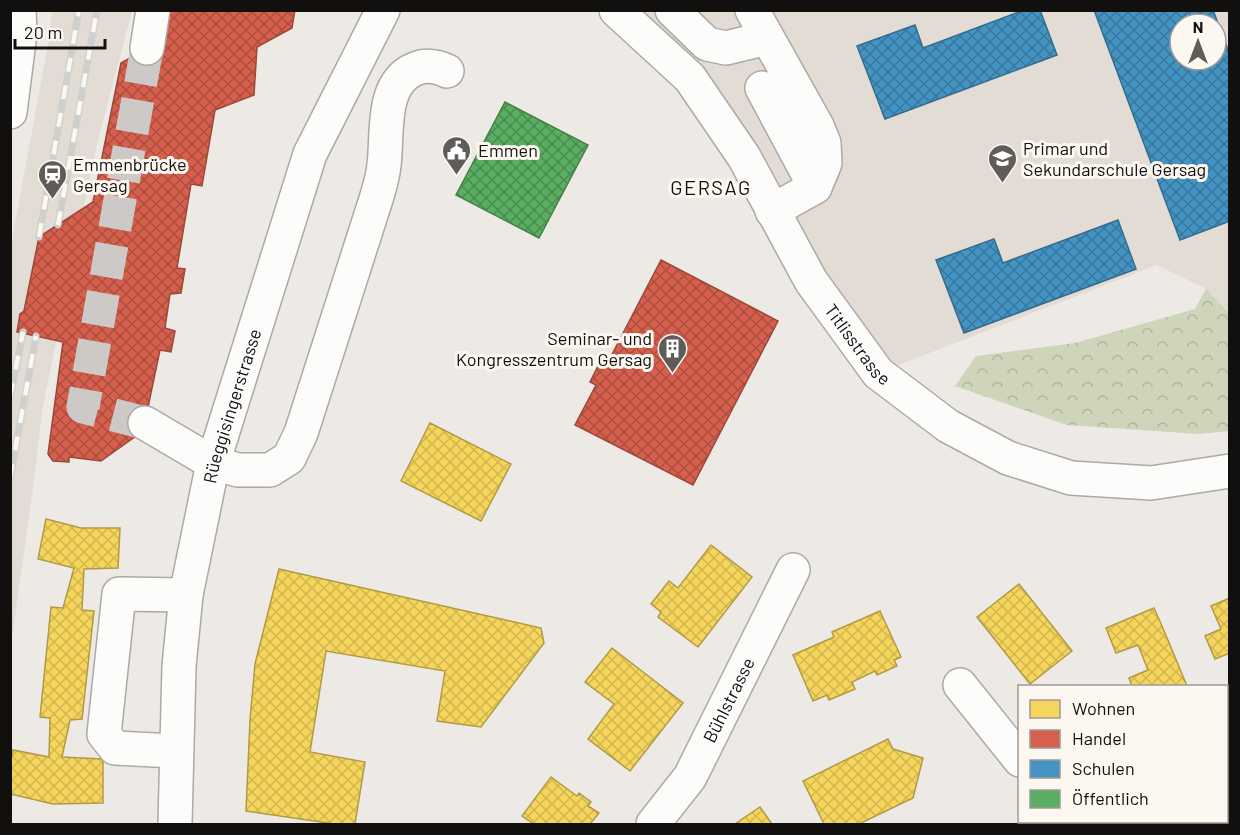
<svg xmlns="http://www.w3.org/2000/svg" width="1240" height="835" viewBox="0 0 1240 835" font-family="Barlow,sans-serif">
	<defs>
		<pattern id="forest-crowns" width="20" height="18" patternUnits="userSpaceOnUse" patternTransform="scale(1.5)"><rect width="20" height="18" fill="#ced5ba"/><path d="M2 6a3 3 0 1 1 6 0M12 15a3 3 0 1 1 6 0" fill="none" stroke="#b0b69f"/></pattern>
		<pattern id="homes-cross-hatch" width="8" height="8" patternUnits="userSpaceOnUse" patternTransform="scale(1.5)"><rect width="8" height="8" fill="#f6d55c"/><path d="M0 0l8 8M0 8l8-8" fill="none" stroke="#d2b64f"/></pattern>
		<pattern id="shops-cross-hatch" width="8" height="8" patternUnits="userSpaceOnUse" patternTransform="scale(1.5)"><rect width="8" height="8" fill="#d6604d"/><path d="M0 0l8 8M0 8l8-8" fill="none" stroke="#ac4e3e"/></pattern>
		<pattern id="schools-cross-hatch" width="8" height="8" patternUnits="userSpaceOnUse" patternTransform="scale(1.5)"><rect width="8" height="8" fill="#4393c3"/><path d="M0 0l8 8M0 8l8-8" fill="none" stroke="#37779d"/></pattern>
		<pattern id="public-cross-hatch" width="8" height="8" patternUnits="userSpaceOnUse" patternTransform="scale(1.5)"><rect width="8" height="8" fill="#5aae61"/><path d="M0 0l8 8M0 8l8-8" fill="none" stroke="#498c4e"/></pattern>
	</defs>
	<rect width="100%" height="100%" fill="#edeae6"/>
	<path fill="#e3dcd5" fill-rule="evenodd" d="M52 11H132L96 148 42 411 33 489 11 645V245L48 44Z
		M642 11H1229V313L1206 289 1157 265 896 366 840 294 800 229 682 50ZM1180 24H1216V60H1180Z"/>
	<path fill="url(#forest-crowns)" d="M1206 289 1229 313V431L1199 434 1067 425 955 386 976 356 1075 343 1195 309Z"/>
	<path fill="url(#homes-cross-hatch)" stroke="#b29a45" stroke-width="1.5" d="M430 423 511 464 481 521 401 481Z
		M46 519 81 528H120L118 568 84 569 82 610 94 611 82 719 70 720 62 757 103 759V803L53 804 10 794V764L13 750 49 757 50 718 40 717 51 607 63 608 74 568 38 559Z
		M711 545 752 577 698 647 658 617 661 612 651 604 669 581 678 588Z
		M279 569 541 628 544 643 481 727 437 721 445 671 326 651 310 752 365 762 355 824H335L246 811 250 720 255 664Z
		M1019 584 1072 651 1030 684 977 617Z
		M1230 598V653L1215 659 1205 636 1221 629 1211 606Z
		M1154 608 1165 633 1187 686H1132L1129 678 1148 670 1138 645 1116 653 1106 628Z
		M880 611 901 657 894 660 897 666 877 675 875 671 852 682 855 689 829 700 827 695 813 701 793 655 834 637 832 632Z
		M612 648 683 703 630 771 588 739 614 704 585 682Z
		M888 739 893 749 923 758 913 798 859 824H824L803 781Z
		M551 777 577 796 579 793 591 802 588 806 599 813 590 824H534L522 816Z
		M760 807 772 824H735Z"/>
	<path fill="url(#shops-cross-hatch)" stroke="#9b483a" stroke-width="1.5" d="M165 10H295L292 28 257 47 254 95 215 110 202 186 191 184 177 268 185 269 181 293 170 294 165 328 175 331 171 352 160 350 143 431 101 461 69 457V462L53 461 48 454 63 342 17 332 20 314 24 311 39 237 93 202 121 63 159 42Z
		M661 260 778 321 693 485 575 425 596 385 590 382 601 360 607 364Z"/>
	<path fill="url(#schools-cross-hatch)" stroke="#346c8d" stroke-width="1.5" fill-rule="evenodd" d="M1024 10H1040L1057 55 885 119 857 46 915 25 923 48Z
		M1094 10H1213L1230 55V221L1180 240ZM1180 24H1216V60H1180Z
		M1118 220 1136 269 964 333 936 260 994 239 1003 263Z"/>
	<path fill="url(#public-cross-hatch)" stroke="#447f48" stroke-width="1.5" d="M505 102 588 145 539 238 456 195Z"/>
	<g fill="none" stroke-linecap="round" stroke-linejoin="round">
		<path stroke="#ccc9c6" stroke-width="33" stroke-dasharray="33 16" stroke-linecap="butt" d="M145 423 83 407 147 48"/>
		<defs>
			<g id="minor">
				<path id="s1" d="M616 10 690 78 744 157 811 281 878 373 948 426 1008 458 1071 478 1151 483 1230 471"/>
				<path d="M672 10 707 44 726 48 767 38"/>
				<path d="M752 10 817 126 824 143 825 163 815 187 772 211"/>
				<path d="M147 48 153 10"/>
				<path d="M762 88 815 187"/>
				<path d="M10 112 20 33 19 10"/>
				<path d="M145 423 213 463 238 470H270L289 458 301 433 377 196C380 186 383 176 384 165 388 135 380 83 415 69 426 64 436 66 447 71"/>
				<path d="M960 685 1020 760"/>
				<path d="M175 751 115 748 104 734 119 594 186 595"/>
				<path d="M1226 780 1230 777"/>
				<path d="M1067 822 1069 824"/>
				<path id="s2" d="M175 824 179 666 186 595 213 463 310 154 383 10"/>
				<path id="s3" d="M653 824 690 777 793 570"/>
				<path d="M1173 824 1176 822"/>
			</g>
		</defs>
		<use href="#minor" stroke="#aca9a6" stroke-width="36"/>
		<use href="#minor" stroke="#fcfcfb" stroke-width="33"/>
		<defs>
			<path id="rail" d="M58 225 97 10
				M39 237 79 10
				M10 397 23 332
				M10 478 36 336"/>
		</defs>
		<use href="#rail" stroke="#cfcfcd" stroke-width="7"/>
		<use href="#rail" stroke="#fdf7f1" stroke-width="4.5" stroke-dasharray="14" stroke-linecap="butt"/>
	</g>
	<defs>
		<symbol id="civic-pin" viewBox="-11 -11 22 30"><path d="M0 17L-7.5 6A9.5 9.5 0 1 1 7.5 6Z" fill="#5f5c5a" stroke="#fdf7f1"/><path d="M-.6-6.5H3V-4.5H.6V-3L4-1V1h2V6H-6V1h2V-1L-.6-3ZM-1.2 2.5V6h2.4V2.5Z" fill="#fff"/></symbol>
		<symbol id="school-pin" viewBox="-11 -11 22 30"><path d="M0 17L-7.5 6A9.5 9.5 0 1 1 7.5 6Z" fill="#5f5c5a" stroke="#fdf7f1"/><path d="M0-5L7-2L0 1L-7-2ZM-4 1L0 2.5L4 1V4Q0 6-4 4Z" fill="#fff"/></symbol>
		<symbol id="station-pin" viewBox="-11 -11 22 30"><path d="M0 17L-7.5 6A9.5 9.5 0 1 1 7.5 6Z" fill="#5f5c5a" stroke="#fdf7f1"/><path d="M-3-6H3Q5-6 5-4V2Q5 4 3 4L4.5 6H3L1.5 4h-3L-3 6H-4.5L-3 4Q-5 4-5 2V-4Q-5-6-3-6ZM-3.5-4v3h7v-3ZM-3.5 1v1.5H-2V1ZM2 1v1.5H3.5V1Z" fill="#fff"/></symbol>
		<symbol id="building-pin" viewBox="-11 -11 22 30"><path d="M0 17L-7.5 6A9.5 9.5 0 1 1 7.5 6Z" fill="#5f5c5a" stroke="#fdf7f1"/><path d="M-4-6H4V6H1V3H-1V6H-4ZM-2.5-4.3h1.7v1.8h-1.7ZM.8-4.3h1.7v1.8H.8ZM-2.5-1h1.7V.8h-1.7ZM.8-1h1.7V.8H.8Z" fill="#fff"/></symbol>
	</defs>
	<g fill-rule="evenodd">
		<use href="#civic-pin" x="440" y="134" width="33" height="45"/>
		<use href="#school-pin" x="986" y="142" width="33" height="45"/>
		<use href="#station-pin" x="36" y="158" width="33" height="45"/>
		<use href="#building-pin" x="656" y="332" width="33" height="45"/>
	</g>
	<g text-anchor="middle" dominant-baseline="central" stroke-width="6" stroke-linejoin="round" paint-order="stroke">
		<g font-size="18" fill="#12100e" stroke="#fdf7f1" text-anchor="start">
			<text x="1023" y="148">Primar und<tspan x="1023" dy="21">Sekundarschule Gersag</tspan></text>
			<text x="478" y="150">Emmen</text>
			<text x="73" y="164">Emmenbrücke<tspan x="73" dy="21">Gersag</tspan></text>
			<text x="652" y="338" text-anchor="end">Seminar- und<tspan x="652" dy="21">Kongresszentrum Gersag</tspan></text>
		</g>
		<g font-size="18" fill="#12100e" stroke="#fdf7f1">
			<text stroke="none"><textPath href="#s1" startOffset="416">Titlisstrasse</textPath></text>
			<text stroke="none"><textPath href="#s2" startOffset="424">Rüeggisingerstrasse</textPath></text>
			<text stroke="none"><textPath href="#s3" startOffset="146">Bühlstrasse</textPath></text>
		</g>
		<g font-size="20" letter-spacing="1.5" fill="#12100e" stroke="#fdf7f1">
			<text x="711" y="187">GERSAG</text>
		</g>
	</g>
	<rect width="1240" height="835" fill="none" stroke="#12100e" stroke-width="24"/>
	<rect x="1018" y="685" width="210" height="138" fill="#fdf7f1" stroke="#9f9b96" stroke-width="1.5"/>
	<rect x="1030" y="700" width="30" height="18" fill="#f6d55c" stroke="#9f9b96" stroke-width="1.5"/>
	<text x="1072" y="715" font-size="18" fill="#12100e">Wohnen</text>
	<rect x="1030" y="730" width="30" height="18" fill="#d6604d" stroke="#9f9b96" stroke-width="1.5"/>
	<text x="1072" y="745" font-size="18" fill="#12100e">Handel</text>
	<rect x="1030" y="760" width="30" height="18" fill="#4393c3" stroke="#9f9b96" stroke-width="1.5"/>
	<text x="1072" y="775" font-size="18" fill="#12100e">Schulen</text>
	<rect x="1030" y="790" width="30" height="18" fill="#5aae61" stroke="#9f9b96" stroke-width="1.5"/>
	<text x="1072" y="805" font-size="18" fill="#12100e">Öffentlich</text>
	<g transform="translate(1198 42)"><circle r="28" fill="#fdf7f1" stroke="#9f9b96" stroke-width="1.5"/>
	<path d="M0-4.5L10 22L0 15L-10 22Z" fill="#5f5c5a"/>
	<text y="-9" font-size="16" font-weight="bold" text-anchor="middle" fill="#12100e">N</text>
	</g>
	<path d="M15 39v9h90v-9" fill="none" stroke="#12100e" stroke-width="3"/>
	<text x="24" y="39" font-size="18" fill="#12100e" stroke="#fdf7f1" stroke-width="4.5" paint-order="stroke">20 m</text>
</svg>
